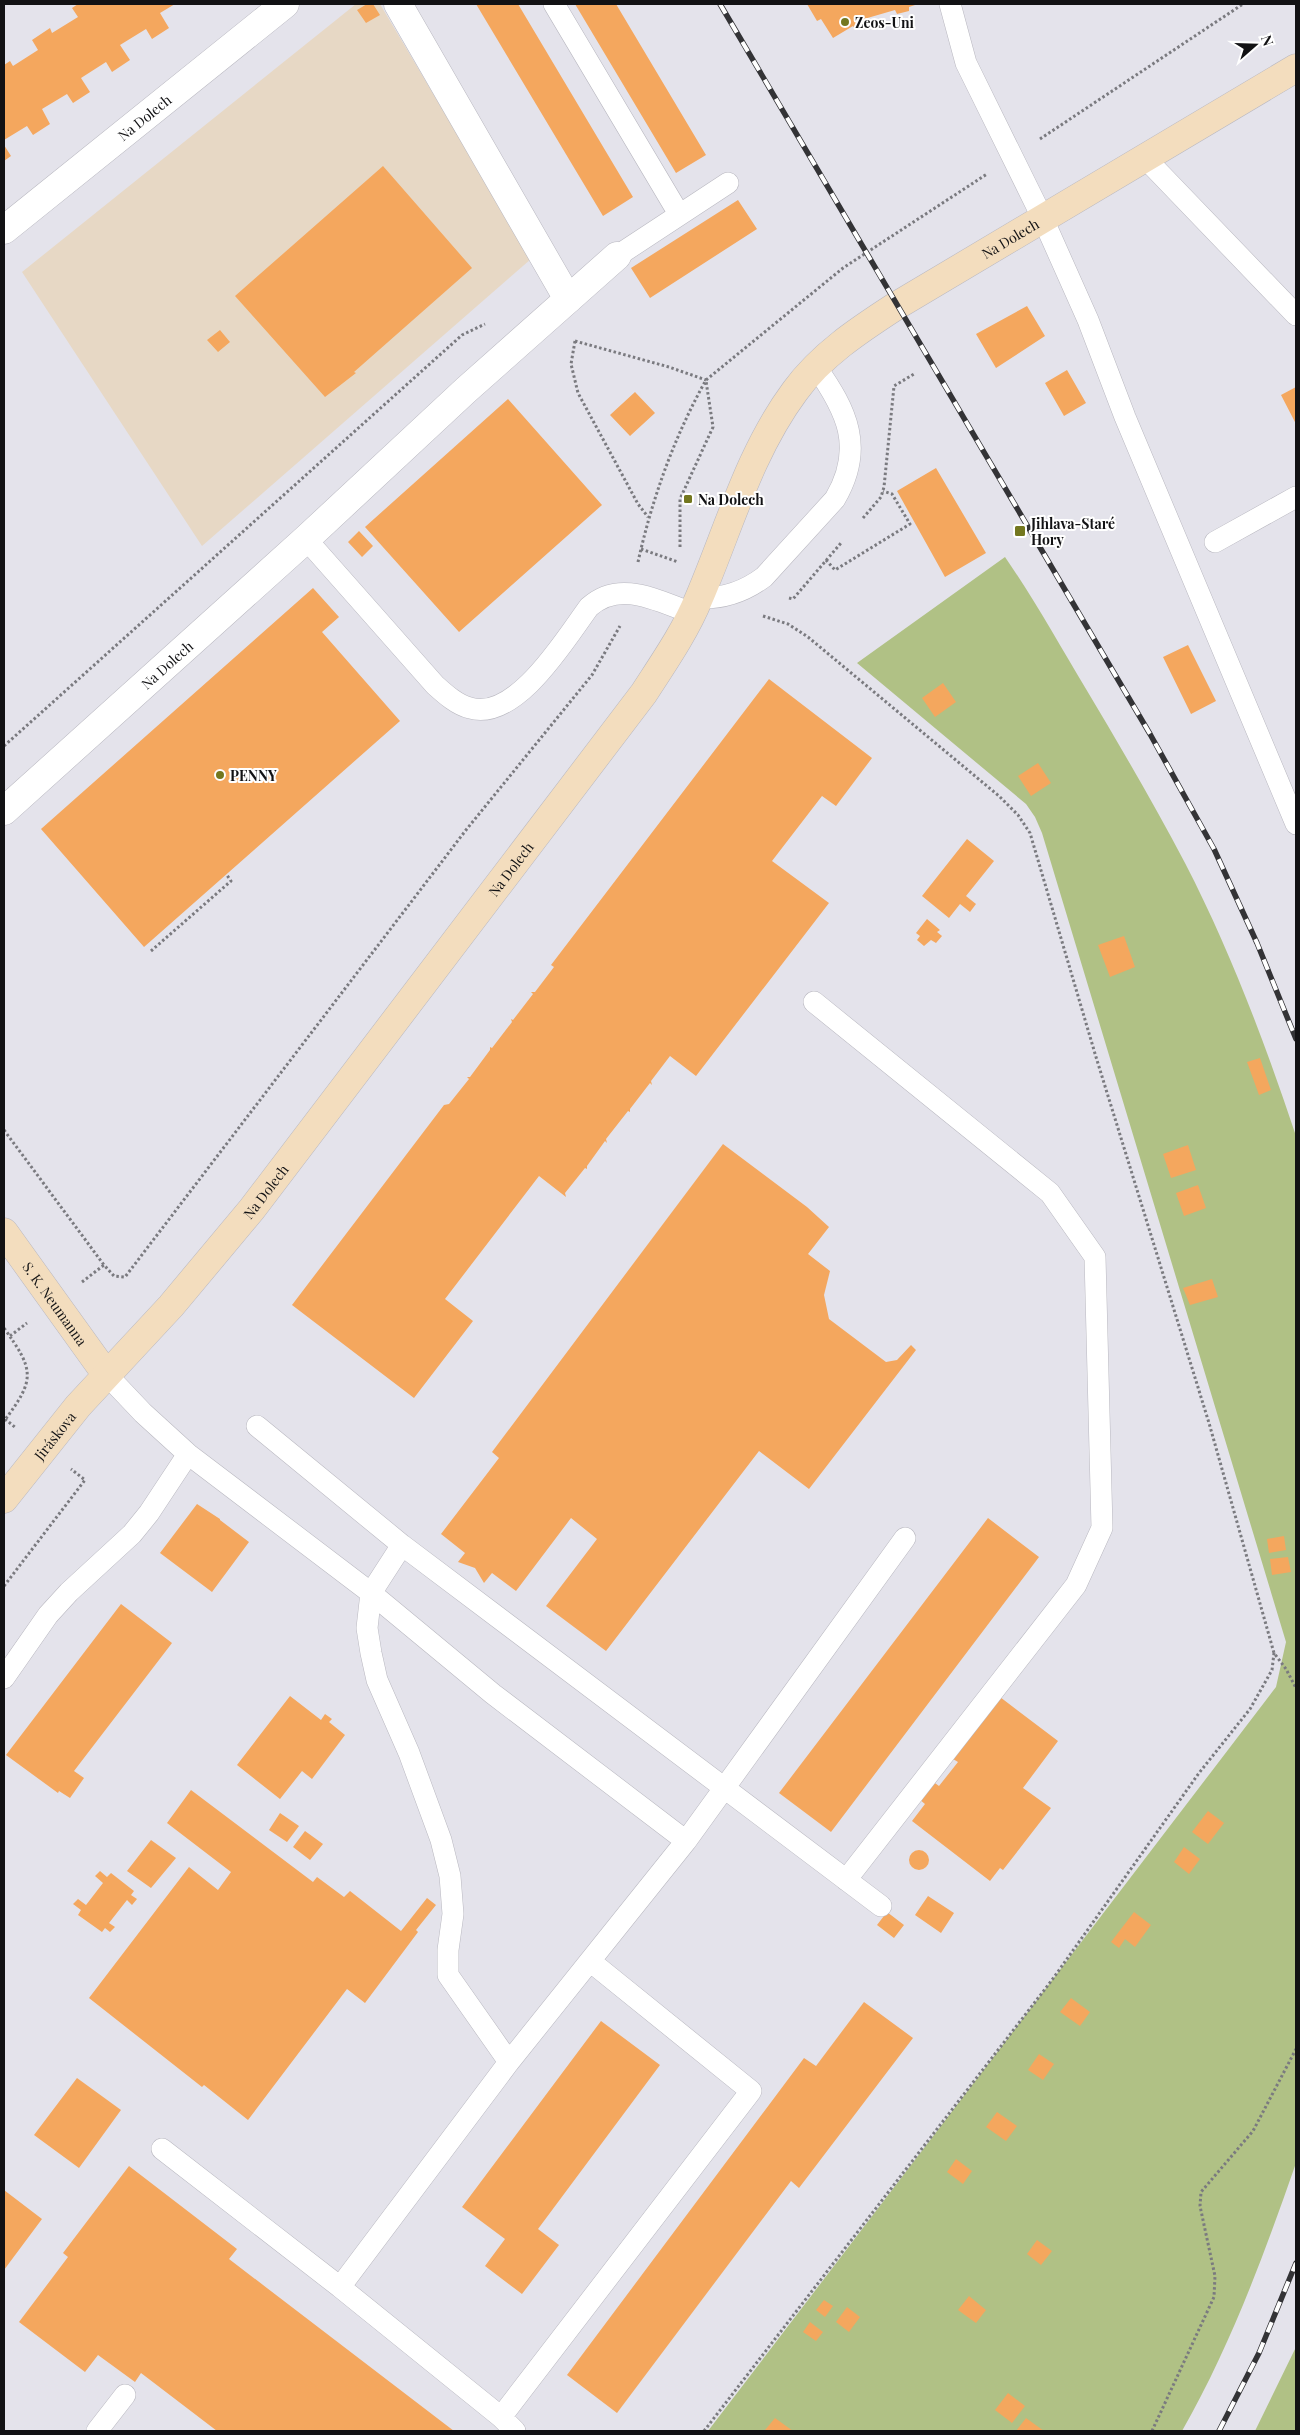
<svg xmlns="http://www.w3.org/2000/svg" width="1300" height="2435" viewBox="0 0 1300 2435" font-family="'Playfair Display',serif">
	<rect width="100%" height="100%" fill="#e4e3eb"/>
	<path fill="#e7d8c5" d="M356 4H380L531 259 202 546 22 272Z"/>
	<path fill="#b0c185" d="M1005 557C1034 599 1059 644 1086 689 1120 746 1154 804 1185 863 1230 950 1265 1043 1296 1136V2163C1264 2255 1230 2347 1182 2431H708L1276 1687 1286 1642 1042 833 1035 817 1026 804 857 663Z
		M1296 2347V2431H1255Z"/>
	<path fill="#f4a75e" d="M78 4H175L160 13 169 28 152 39 146 29 120 45 130 60 112 72 106 62 81 78 90 92 73 103 67 94 42 109 50 124 33 135 27 126 4 140V65L10 61 13 66 38 50 32 40 50 28 52 33 78 17 72 8Z
		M367 4H373L380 15 366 23 357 10Z
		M476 4H518L633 197 603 216Z
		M575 4H616L706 155 676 173Z
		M807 4H918L909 7V11L897 14 895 10 864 19 866 23 855 30 853 26 833 38 821 19 817 21Z
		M4 145 11 156 4 161Z
		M383 166 472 268 354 372 356 373 325 397 235 296Z
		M738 200 757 229 650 298 631 268Z
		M1027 306 1045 336 996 368 976 334Z
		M220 330 230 342 218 352 207 340Z
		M1067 370 1086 403 1064 416 1045 383Z
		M1296 387V424L1281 395Z
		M635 392 655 413 630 436 610 415Z
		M508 399 602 505 459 632 365 527Z
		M936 468 986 553 945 577 897 491Z
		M359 531 373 546 362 557 348 542Z
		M313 588 339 617 322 632 400 721 144 947 41 829Z
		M1188 645 1216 701 1191 714 1163 657Z
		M769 679 872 758 836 806 822 796 772 861 829 903 696 1076 670 1056 651 1081 652 1085 650 1083 630 1109V1112L628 1111 606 1139 607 1143 605 1141 587 1166V1169L585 1168 565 1193 566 1197 539 1176 445 1299 473 1321 414 1398 292 1305 444 1105 449 1104 469 1079 467 1077H470L490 1050V1047L492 1048 512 1022 511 1019 513 1020 533 994 531 992H535L554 967 551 965Z
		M943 683 956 702 935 717 922 698Z
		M1038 763 1051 783 1031 796 1018 776Z
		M967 839 994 861 966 896 976 904 970 912 960 904 949 918 922 896Z
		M927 919 940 930 937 932 942 936 936 943 931 940 924 946 917 940 920 936 916 933Z
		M1124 936 1135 967 1110 977 1098 945Z
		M1260 1058 1271 1090 1259 1095 1247 1062Z
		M723 1144 807 1207 829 1227 808 1254 830 1271 824 1295 829 1319 886 1362 897 1360 911 1345 916 1350 809 1489 759 1451 606 1651 546 1606 597 1539 571 1518 516 1591 492 1573 484 1583 475 1568 458 1562 465 1553 441 1534 499 1458 492 1452Z
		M1188 1145 1196 1170 1171 1178 1163 1154Z
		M1198 1185 1206 1208 1184 1216 1176 1193Z
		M1212 1279 1218 1297 1190 1305 1183 1288Z
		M197 1504 220 1519V1520L249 1542 212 1592 160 1553Z
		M988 1518 1039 1557 831 1832 779 1793Z
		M1284 1536 1286 1550 1269 1553 1267 1539Z
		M1288 1557 1291 1572 1272 1575 1270 1559Z
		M121 1604 172 1643 74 1771 84 1778 70 1798 59 1791 58 1793 6 1755Z
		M290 1696 321 1720 325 1714 332 1719 329 1722 345 1735 312 1779 302 1771 280 1799 237 1765Z
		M1000 1697 1058 1741 1023 1788 1051 1808 1003 1870 1000 1868 990 1881 912 1821 925 1804 919 1799 932 1781 939 1786 958 1762 953 1759Z
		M191 1790 313 1882 317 1877 344 1897 350 1891 401 1931 427 1898 436 1905 416 1930 418 1932 365 2003 347 1989 248 2120 204 2085 202 2087 89 1998 189 1867 218 1890 231 1872 167 1823Z
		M1208 1811 1224 1823 1208 1844 1192 1832Z
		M280 1813 299 1826 287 1842 269 1830Z
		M305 1831 323 1844 310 1860 293 1847Z
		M151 1840 176 1858 151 1888 127 1871Z
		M1184 1847 1200 1859 1189 1874 1174 1862Z
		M909 1860a10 10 0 1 1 20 0a10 10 0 1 1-20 0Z
		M100 1871 107 1877 111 1873 134 1891 131 1895 137 1899 132 1905 127 1900 109 1923 115 1927 110 1932 105 1928 102 1932 78 1915 81 1910 73 1904 78 1899 86 1905 103 1883 95 1876Z
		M928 1896 954 1913 941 1933 915 1915Z
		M887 1912 904 1925 894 1938 877 1925Z
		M1134 1912 1151 1925 1135 1947 1125 1939 1119 1948 1111 1942Z
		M1071 1998 1090 2012 1080 2026 1060 2012Z
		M864 2002 913 2038 799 2188 791 2181 617 2413 567 2375 804 2058 816 2066Z
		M601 2021 660 2065 538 2229 559 2245 522 2294 485 2266 505 2239 462 2207Z
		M1039 2054 1054 2064 1043 2080 1028 2070Z
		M77 2078 121 2110 79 2168 34 2135Z
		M997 2112 1017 2126 1006 2141 986 2127Z
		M956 2159 972 2171 963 2184 947 2172Z
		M129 2166 237 2249 229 2259 454 2431H217L141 2373 135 2382 98 2355 85 2372 19 2322 68 2257 63 2253Z
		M4 2190 42 2219 4 2270Z
		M1037 2240 1052 2251 1041 2265 1027 2254Z
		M969 2296 986 2310 976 2323 958 2310Z
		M824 2300 833 2306 825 2317 816 2310Z
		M847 2307 860 2317 849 2332 836 2322Z
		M810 2322 823 2332 816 2341 803 2332Z
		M1008 2393 1025 2406 1012 2423 995 2410Z
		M775 2418 793 2431 765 2430Z
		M1026 2418 1044 2431H1016Z"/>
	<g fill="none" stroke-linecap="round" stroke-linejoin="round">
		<defs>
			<path id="lane" d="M554 4 679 214
				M950 4 966 63 1043 219 1088 320 1125 417 1296 824
				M1146 159 1296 315
				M617 256 728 183
				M306 539 435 685C445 694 457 705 470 708 516 722 566 638 589 607 620 579 657 601 692 613
				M1215 542 1296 497
				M699 598C724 599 744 592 764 577L835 499C865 448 847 411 816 367
				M814 1002 1050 1193 1095 1257 1102 1528 1076 1585 846 1880
				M106 1374 143 1413 188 1454 371 1593 493 1694 686 1841
				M257 1426 402 1545 881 1906
				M402 1545 371 1593 367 1628 371 1653 377 1680 409 1753 441 1840 450 1876 453 1914 448 1950V1975L509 2062
				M4 1678 48 1615 69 1592 132 1534 149 1513 188 1454
				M162 2149 340 2287
				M501 2417 751 2091 590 1961
				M97 2431 125 2395
				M515 2431 501 2417 340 2287 509 2062 686 1841 905 1538"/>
			<g id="street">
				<path d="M398 4 568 299"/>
				<path id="s1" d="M4 230 285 4"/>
				<path id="s2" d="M4 811 306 539 466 390 617 256"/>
			</g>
			<g id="secondary">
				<path id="s3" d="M4 1232 106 1374"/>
				<path id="s4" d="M4 1499 78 1406 171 1306 252 1209 644 693C664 662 685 632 699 598 729 528 749 453 795 391 821 355 859 330 896 306L1296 68"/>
			</g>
		</defs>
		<use href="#lane" stroke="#b9b8c0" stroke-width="22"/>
		<use href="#street" stroke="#b9b8c0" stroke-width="29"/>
		<use href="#secondary" stroke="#b9b8c0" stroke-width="29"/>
		<path stroke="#7a7a7f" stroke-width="3" stroke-dasharray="2.5 2.5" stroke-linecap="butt" d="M1040 139 1243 4
			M575 341 669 367 706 380
			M575 341 571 364 578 393 638 504 648 517
			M863 518 881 497 884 487 894 386 914 374
			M680 547V499L713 427 706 381
			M641 549 678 562
			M826 560 835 570 910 524 892 494 883 491
			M638 562C652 499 674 437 706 380L843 268 987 174
			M789 598 793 599 841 543
			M763 616 788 624 808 637 999 796 1018 815 1030 833 1096 1057 1209 1423 1274 1653 1286 1669 1296 1688
			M4 746 462 335 485 324
			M151 951 231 881 226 874
			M4 1130 104 1265
			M82 1282 104 1265 114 1276 125 1277 466 830 592 675 620 626
			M4 1328C34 1370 36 1379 4 1421
			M10 1336 27 1323
			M5 1419 16 1428
			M4 1586 85 1480 71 1469
			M704 2431 1052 1980 1199 1773 1250 1709 1272 1670 1274 1653
			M1152 2431 1214 2297 1215 2276 1200 2206 1201 2192 1253 2131 1296 2049"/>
		<use href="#lane" stroke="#fff" stroke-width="21"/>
		<use href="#street" stroke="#fff" stroke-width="28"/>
		<use href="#secondary" stroke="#f3ddbe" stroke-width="28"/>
		<defs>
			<path id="rail" d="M720 4 1150 734 1214 849 1257 943 1296 1039
				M1219 2431 1259 2353 1296 2263"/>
		</defs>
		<use href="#rail" stroke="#333336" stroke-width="5.5"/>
		<use href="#rail" stroke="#fff" stroke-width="4" stroke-dasharray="11" stroke-linecap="butt"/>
	</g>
	<g fill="#73771f" stroke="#fff" stroke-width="2">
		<circle cx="845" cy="22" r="5"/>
		<rect x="683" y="494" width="10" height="10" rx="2.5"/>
		<rect x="1014" y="525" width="12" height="12" rx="2.5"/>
		<circle cx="220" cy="775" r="5"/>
	</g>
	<g text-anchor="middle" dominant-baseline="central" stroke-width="4" stroke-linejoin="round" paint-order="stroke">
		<g font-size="14" font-weight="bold" fill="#121214" stroke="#fff" text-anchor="start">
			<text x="855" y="22">Zeos-Uni</text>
			<text x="698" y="499">Na Dolech</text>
			<text x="1031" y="523">Jihlava-Staré<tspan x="1031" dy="16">Hory</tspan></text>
			<text x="230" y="775">PENNY</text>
		</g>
		<g font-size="14" fill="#121214" stroke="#fff">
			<text stroke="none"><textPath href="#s1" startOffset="180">Na Dolech</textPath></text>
			<text stroke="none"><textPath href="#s4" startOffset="1634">Na Dolech</textPath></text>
			<text stroke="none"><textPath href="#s2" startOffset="219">Na Dolech</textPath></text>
			<text stroke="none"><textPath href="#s4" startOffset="809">Na Dolech</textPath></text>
			<text stroke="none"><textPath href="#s4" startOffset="404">Na Dolech</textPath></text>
			<text stroke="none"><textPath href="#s3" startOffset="88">S. K. Neumanna</textPath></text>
			<text stroke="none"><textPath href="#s4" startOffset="81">Jiráskova</textPath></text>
		</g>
	</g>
	<rect width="1300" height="2435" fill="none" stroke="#121214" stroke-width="10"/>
	<g transform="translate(1255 45) rotate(70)" stroke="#ffffff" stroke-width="4" paint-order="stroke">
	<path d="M0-4L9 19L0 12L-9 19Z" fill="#121214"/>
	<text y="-8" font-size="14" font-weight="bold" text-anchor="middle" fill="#121214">N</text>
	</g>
</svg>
